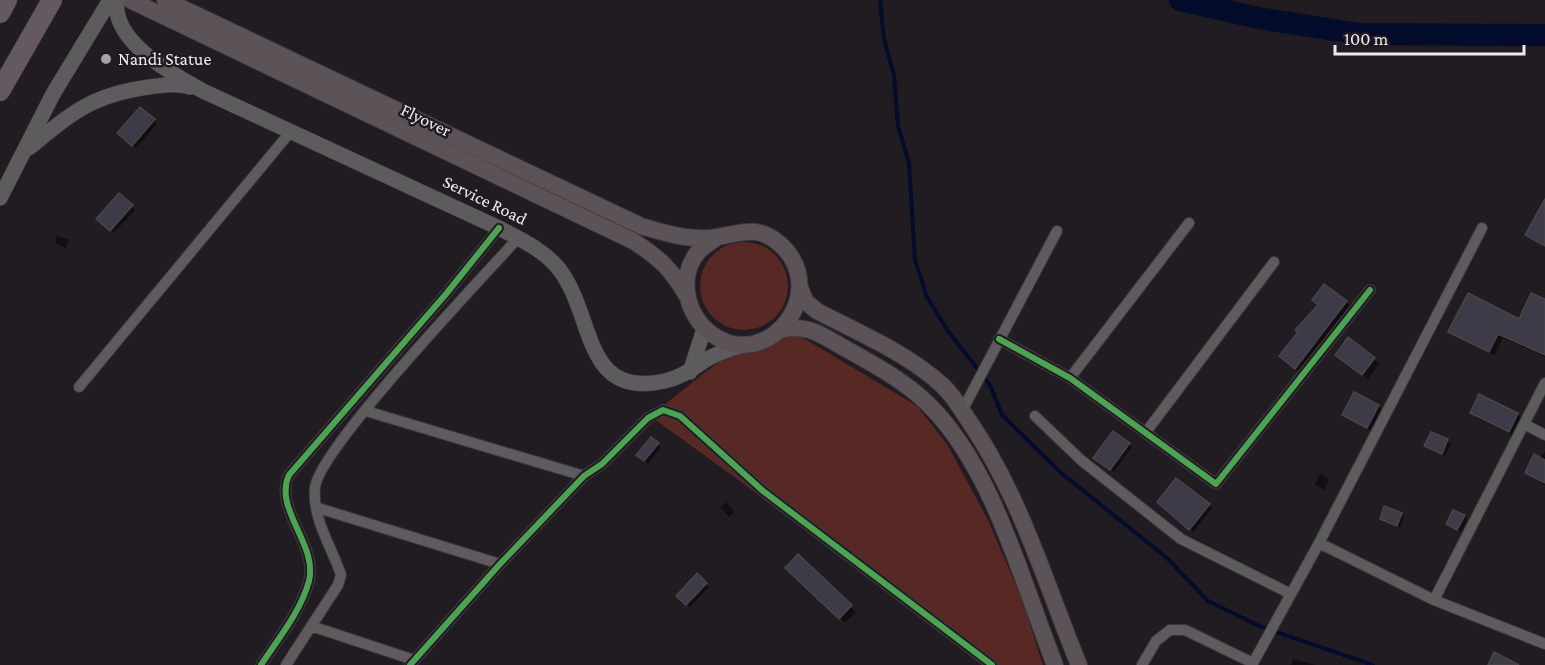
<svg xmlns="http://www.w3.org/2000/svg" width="1545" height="665" viewBox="0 0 1545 665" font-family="'Crimson Pro',serif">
	<rect width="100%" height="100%" fill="#211c21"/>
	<path fill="#582824" d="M700 286a44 44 0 1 1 88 0a44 44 0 1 1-88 0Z
		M795 333 917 406 947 444 988 520 1021 597 1043 665H994L650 416 727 355Z"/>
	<path fill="#0007" d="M140 109 157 124 136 148 119 133Z
		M119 195 135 210 114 233 98 219Z
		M57 235 69 240 66 248 55 243Z
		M1324 286 1350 305 1299 371 1284 360 1320 305Z
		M1545 301V357L1503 338 1494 356 1450 331 1520 321Z
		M1374 359 1379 364 1368 379 1342 360Z
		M1378 406 1384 412 1373 432 1344 415Z
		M1472 413 1517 414 1523 419 1514 436 1477 418Z
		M652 439 661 447 648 464 638 455Z
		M1447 441 1451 444 1445 456 1426 446Z
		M1129 444 1132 447 1114 472 1098 461Z
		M1545 452V485L1526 472Z
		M1320 474 1329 479 1324 490 1315 485Z
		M726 502 735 512 729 517 720 507Z
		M1159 502 1209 505 1212 508 1193 532Z
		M1401 514 1404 518 1400 528 1381 519Z
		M1464 516 1467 520 1461 532 1448 524Z
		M798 556 856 612 845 623 787 568Z
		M697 575 709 587 690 607 678 596Z
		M1293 659 1316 665H1291Z"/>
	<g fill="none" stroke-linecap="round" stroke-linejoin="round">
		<path stroke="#030c2a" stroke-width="4" d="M880 0 884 39 894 75 898 126 909 163 915 260 927 297 948 331 990 385 1002 415 1060 472 1167 558 1208 601 1259 626 1373 665"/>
		<path stroke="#030c2a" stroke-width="22" d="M1180 0 1258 18 1360 34 1545 35"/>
	</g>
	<path fill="#3e3a47" stroke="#48454a" stroke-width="1.5" d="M140 107 155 119 132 146 117 133Z
		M119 193 133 205 110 231 96 219Z
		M1545 199V246L1525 235Z
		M1324 284 1347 301 1295 369 1279 356 1298 332 1295 330 1318 305 1312 300Z
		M1468 293 1519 319 1531 293 1545 299V355L1498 334 1489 352 1448 332Z
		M1348 337 1375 358 1362 375 1335 355Z
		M1354 392 1379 405 1367 428 1342 415Z
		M1479 394 1518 413 1509 432 1470 413Z
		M1113 431 1130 443 1110 470 1093 458Z
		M1431 432 1448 439 1442 454 1424 446Z
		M651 437 659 443 644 461 636 455Z
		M1534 454 1545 460V483L1525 473Z
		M1176 478 1210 504 1189 530 1157 502Z
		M1384 506 1402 513 1397 526 1380 519Z
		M1453 510 1465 515 1457 530 1446 524Z
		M798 554 852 605 839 619 785 568Z
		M697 573 707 583 686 605 676 596Z
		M1494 652 1519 665H1488Z"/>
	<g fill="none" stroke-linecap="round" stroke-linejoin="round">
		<defs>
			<path id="minor" d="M999 339 1070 378 1216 484 1370 290
				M1070 378 1189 223
				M79 387 292 130
				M366 411 584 476
				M962 411 1057 231
				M1035 416 1081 460 1181 539 1291 594
				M1524 424 1545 435
				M1146 432 1274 262
				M318 508 500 564
				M1319 543 1434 600 1545 644
				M1434 600 1545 383
				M311 626 414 660
				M261 665C278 639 301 611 309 581 318 544 273 509 289 475L446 294 499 228
				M286 665 338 585 341 575C332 547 312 519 315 488 317 451 484 276 518 238
				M410 665 500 564 584 476 602 464 648 418 663 410 680 416 763 491 992 665
				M1142 665 1156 641 1170 630H1185L1253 663
				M1252 665 1319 543 1482 228"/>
			<path id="secondary" d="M117 0C111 42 173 74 203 91L499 228C520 239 544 250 559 269 595 315 582 400 665 381 683 377 694 367 709 358 720 352 732 349 744 344
				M29 148C72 113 91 95 149 87 163 85 177 83 190 87
				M0 198 53 94 110 0
				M690 372 704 329"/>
			<path id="primary" d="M130 0 633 241C660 258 671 269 687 296
				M165 0 641 226C655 230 670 235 685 237 694 238 707 239 717 237 742 233 758 224 781 245 832 293 767 373 713 335 687 317 676 277 699 251 704 246 711 242 717 237
				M800 288 806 302 817 311C859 333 907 353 942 385 953 395 961 409 969 421 1020 495 1045 582 1079 665
				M779 330C809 322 825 338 850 351 878 367 906 382 929 405 993 468 1022 582 1055 665"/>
			<path id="motorway" d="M0 13 7 0
				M0 91 52 0"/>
		</defs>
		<use href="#minor" stroke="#3b373b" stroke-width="12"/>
		<use href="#secondary" stroke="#3b373b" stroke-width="16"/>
		<use href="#primary" stroke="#3b373b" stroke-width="18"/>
		<use href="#motorway" stroke="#3b373b" stroke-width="21"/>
		<use href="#minor" stroke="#5e5b5e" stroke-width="10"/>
		<use href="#secondary" stroke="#5e5b5e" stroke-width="15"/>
		<use href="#primary" stroke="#5b5358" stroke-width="16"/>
		<use href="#motorway" stroke="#645960" stroke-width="20"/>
		<defs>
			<path id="cycleway" d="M999 339 1070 378 1216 484 1370 290
				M261 665C278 639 301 611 309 581 318 544 273 509 289 475L446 294 499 228
				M410 665 500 564 584 476 602 464 648 418 663 410 680 416 763 491 992 665"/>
		</defs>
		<use href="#cycleway" stroke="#221a23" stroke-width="10"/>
		<use href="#cycleway" stroke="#4ca352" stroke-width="6"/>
	</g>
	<circle fill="#a6a1a7" stroke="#221a23" stroke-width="2" cx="106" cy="59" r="6"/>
	<g text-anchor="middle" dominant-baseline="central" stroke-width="5" stroke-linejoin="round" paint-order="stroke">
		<g font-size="18" fill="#eee9ef" stroke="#221a23" text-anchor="start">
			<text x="118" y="59">Nandi Statue</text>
		</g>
		<g font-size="18" fill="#eee9ef" stroke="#221a23">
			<text transform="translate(426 120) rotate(26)">Flyover</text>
			<text transform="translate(485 200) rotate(26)">Service Road</text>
		</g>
	</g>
	<path d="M1335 45v9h189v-9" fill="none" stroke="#eee9ef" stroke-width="3"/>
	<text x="1344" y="45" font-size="18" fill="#eee9ef" stroke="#221a23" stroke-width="4.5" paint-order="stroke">100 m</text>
</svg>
